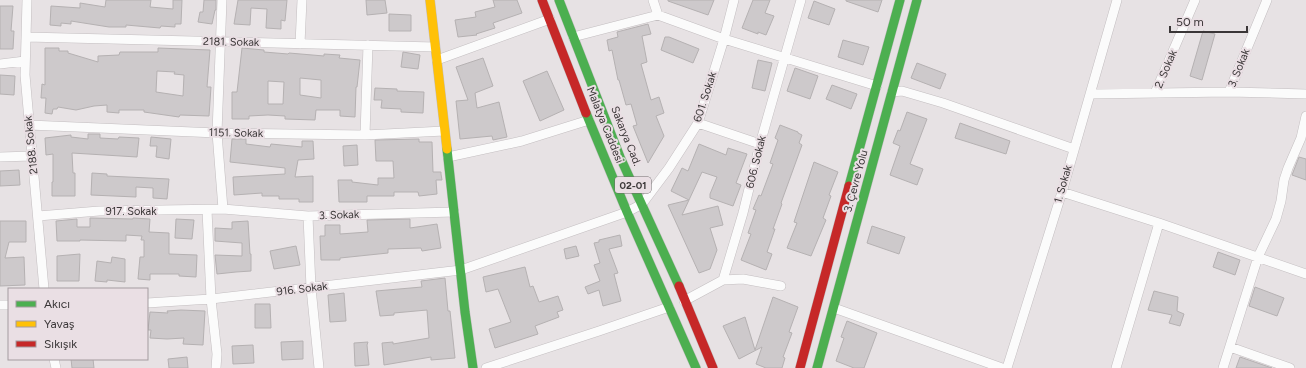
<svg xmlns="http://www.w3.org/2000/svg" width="1306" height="368" viewBox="0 0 1306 368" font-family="Figtree,sans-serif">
	<rect width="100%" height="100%" fill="#e7e2e4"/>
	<path fill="#cdc9cb" stroke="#b5b1b2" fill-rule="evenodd" d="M106 0H151L150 7 173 9V0H182L181 24H175V27L161 26 160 28 126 25V27H109L71 21V24L61 23V26L50 25 51 6 80 8V3L105 7Z
		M204 0H216V10H215L212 24 198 22 200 12H203Z
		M238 0H287L285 21 281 20V29L266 28 267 9 251 8 250 25 234 24Z
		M366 0H385L387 13 367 15Z
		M493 0H517L522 13 493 23 495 28 476 34 477 35 458 37 455 20 476 17 475 12 495 7Z
		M668 0H714L708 15 668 1Z
		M753 0H770L765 13 774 16 766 35 758 32V34L742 28Z
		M846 0H882L878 12 846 1Z
		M814 1 835 9 829 25 808 18Z
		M0 6H13L11 31H14L13 49H0Z
		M389 14 411 15V31H389Z
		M648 24 651 34 642 36 647 62 641 64 651 100 659 97 664 113 656 116 664 136 648 163 633 126 637 125 631 104 626 105 619 80H618L612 50 609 51 607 40 618 37 617 32Z
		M1203 31 1215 34 1202 80 1190 76Z
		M665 37H669L699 49 693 63 661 50Z
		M843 40 869 47 863 65 838 57Z
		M45 48H59V51H68V53L98 62V56L119 55 120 52H158V48L210 50 207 87H211L209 116 180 115 179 117 144 112V110H119V113L107 112V105L94 106 76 110 58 107 57 109H53L52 114 45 113 46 98H41L42 84 45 85ZM157 71 175 72 174 74 184 75 183 96 156 92Z
		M242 48 264 50V52L288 54 289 53 324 56V54L340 55 339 58 360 60 357 87H356L355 117 340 116V110H316L315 120 285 119V116L268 115 249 116V119H232V92H237ZM300 78 321 80V98L300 95ZM268 81 284 82 283 104H268Z
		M403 52 420 55 418 69 401 67Z
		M483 58 493 86 475 93 477 108 499 102 507 137 493 140 492 136 460 139 456 101 468 100 456 67Z
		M758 60 772 63 765 91 752 88Z
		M917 63 946 74 940 89 911 78Z
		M795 68 818 76 810 99 787 91Z
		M547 71 564 110 540 121 523 81Z
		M0 75 15 76 14 95 0 94Z
		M832 85 857 94 851 109 826 99Z
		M375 88 397 89V91L424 92 423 113 401 112V109L381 108 382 100H374Z
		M907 112 927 119 910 164 923 169 917 185 890 175 900 146 893 143 898 130 900 131Z
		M960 123 1010 141 1006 154 955 138Z
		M780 125 798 132V133L802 135 799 143 802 145 781 203 782 204 773 229H775L767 252 772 254 766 270 741 260 751 234 748 233 756 210 753 209 759 195 761 196 773 164 770 163 778 140 775 138Z
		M88 134H100V138L118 139 119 137 139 138 137 157 72 153 73 173H75V196H52V182H53V154L46 155 45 138 71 135V137L88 139Z
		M151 137 171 139 169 159 156 157 157 146H150Z
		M232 139H246V144L270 147 271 144 302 147V141H313L314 159 298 160 295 177 313 176V202H299V199H279V196H262V193L234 195 233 177 285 174V168L230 162Z
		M419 139V142H432L433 172H441V174L442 180H436L437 194 419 196 418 192H394V196H367V202H339L338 180H352V182L378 185V178H394L393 161H376L375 140Z
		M699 144 726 155 728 148 747 154 736 183 741 185 733 206 710 198V194L717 177 702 172 689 200 671 191 682 168 688 171Z
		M357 145 358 165 344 166 343 146Z
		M1299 157 1306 159V180L1292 175Z
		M814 162 838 172 829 195 831 196 823 218 826 220 811 256 787 248 797 223 794 222Z
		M19 170 20 185 0 186V171Z
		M92 173 107 174V176L169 179 167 199 153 198V188L136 187V197L91 195Z
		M689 200 682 215 718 206 723 225 710 228 717 250 710 269 699 273 668 205Z
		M90 218 133 219V218L150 219 149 232 169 233V254L197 255 196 277 179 276V274H150V280L138 279 140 257H144V240H141L142 236 126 235V241L80 240V241H57L56 221 77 219V227H90Z
		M176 219 194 220 192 239 175 238Z
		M410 219V228L437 224 441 248 422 251 421 248 388 249V253L340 258V260H321L320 236H325V225H340V234L368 232 367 220Z
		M0 221H26V242H9L5 258 24 257 25 285 0 286Z
		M248 221 250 254H251V271L236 272 217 274 215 255 242 256V243L215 241V228L232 229V222Z
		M872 226 905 237 899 254 867 243Z
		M620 235 622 246 609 249 618 273 614 274 621 301 603 306 599 290 588 294 585 287 600 281 594 265 600 263 594 243 599 242V240Z
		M296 246 300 265 274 269 270 251Z
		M576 246 579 256 566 259 564 249Z
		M1218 252 1240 260 1235 275 1213 267Z
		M80 254 79 281H57V256Z
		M112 257 125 259V282L107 280V282L95 281 97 261 111 263Z
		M525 267 530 287 533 286 539 302 558 296 563 310 557 312 559 317 535 326 538 334 495 348 489 329 511 322 498 289 486 292 483 277Z
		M445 278 448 311H450L455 358 431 360V357L384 365 382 343 393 342V344L429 338 427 310 394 313V315L380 316 376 291 422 287 421 281Z
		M1255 287 1284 298 1277 316 1249 306Z
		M1154 291 1178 297 1177 311 1184 314 1180 326 1169 323 1172 315 1148 310Z
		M344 293 346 321 330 322 328 295Z
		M773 297 798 307 789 332 792 333 783 357 785 358 782 368H766L756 364 762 347 739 359 723 326 745 317 755 350Z
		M255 304H270L271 328H255Z
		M181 310 205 311 203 345 183 344 184 338 167 339 150 338 151 330H148L150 312 168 313 167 311Z
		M847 321 877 333 864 368H854L836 361 844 338 841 337Z
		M303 341V359L282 360 281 342Z
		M368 342 367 345 369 365 355 366 354 343Z
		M253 345 254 363 233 364 232 346Z
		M187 357 188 368H169L168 359Z
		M1240 357 1272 368H1236Z
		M71 359H93L94 368H72Z"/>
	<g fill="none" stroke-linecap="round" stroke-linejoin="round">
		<defs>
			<path id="street" d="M27 0 25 75 44 289
				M222 0 217 133 223 209
				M653 0 658 15
				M26 37 435 47
				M573 37 658 15 724 39 877 86
				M300 44 302 0
				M437 60 550 19
				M0 64 25 61
				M892 92 902 91 943 103 1074 149
				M1229 92 1267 0
				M1155 93 1195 0
				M1090 94 1229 92 1306 94
				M698 123 760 144
				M29 125 217 133 365 135 444 131
				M365 135 368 45
				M0 157 32 156
				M448 157 522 141 589 120
				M1062 192 1159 223 1306 274
				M207 210 211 299 217 354 216 368
				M38 216 99 211 223 209 308 216 454 212
				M308 216 311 288 319 368
				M723 280 743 279 781 286
				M684 301 723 280 743 213 760 144 801 0
				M147 303 211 299 461 270 627 212 642 204 669 168 698 123 724 39 734 0
				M0 305H9
				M834 308 1002 368
				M1230 347 1290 368
				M54 359 56 368
				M486 368 599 331 669 307
				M1007 368 1062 192 1117 0
				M1116 368 1159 223
				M1223 368 1258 257 1276 219 1281 201 1284 180 1288 168 1301 138 1306 116"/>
			<path id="fast" d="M559 0 620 157 679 286
				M586 113 627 212 696 368
				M447 149 465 312 473 368
				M849 186 900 0
				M817 368 917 0"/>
			<path id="slow" d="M430 0 447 149"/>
			<path id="jam" d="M542 0 586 113
				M679 286 713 368
				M800 368 849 186"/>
		</defs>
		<use href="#street" stroke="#c3bec0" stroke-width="10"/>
		<use href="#fast" stroke="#c3bec0" stroke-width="10"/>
		<use href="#slow" stroke="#c3bec0" stroke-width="10"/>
		<use href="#jam" stroke="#c3bec0" stroke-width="10"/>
		<use href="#street" stroke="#fbfbfb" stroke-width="9"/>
		<use href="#fast" stroke="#4caf50" stroke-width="9"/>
		<use href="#slow" stroke="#ffc107" stroke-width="9"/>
		<use href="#jam" stroke="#c62828" stroke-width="9"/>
	</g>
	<g text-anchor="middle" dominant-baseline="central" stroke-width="4" stroke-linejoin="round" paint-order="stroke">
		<rect fill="#eadfe4" stroke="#6f696b" stroke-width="1" x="615" y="177" width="36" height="16" rx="3"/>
		<g font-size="10" font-weight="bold" fill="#3a3637">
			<text x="633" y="185">02-01</text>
		</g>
		<g font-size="11" fill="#3a3637" stroke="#eadfe4">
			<text transform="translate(231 42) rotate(1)">2181. Sokak</text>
			<text transform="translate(1239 68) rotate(-68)">3. Sokak</text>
			<text transform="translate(1166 69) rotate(-67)">2. Sokak</text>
			<text transform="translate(705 97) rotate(-72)">601. Sokak</text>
			<text transform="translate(605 125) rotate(68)">Malatya Caddesi</text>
			<text transform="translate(236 133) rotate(1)">1151. Sokak</text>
			<text transform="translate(626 136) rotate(68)">Sakarya Cad.</text>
			<text transform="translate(31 145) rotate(-96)">2188. Sokak</text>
			<text transform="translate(756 162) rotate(-76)">606. Sokak</text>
			<text transform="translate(856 181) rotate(-75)">3. Çevre Yolu</text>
			<text transform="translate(1063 184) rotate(-74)">1. Sokak</text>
			<text x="131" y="211">917. Sokak</text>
			<text transform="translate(339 215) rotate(-2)">3. Sokak</text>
			<text transform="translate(302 289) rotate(-7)">916. Sokak</text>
		</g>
	</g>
	<rect x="8" y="288" width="140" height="72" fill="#eadfe4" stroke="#a49b9f"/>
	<rect x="16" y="301" width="20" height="6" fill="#4caf50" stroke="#a49b9f"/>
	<text x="44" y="308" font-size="12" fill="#3a3637">Akıcı</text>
	<rect x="16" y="321" width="20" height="6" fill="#ffc107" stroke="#a49b9f"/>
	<text x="44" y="328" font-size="12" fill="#3a3637">Yavaş</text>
	<rect x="16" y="341" width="20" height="6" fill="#c62828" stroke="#a49b9f"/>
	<text x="44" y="348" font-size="12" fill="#3a3637">Sıkışık</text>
	<path d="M1170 26v6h77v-6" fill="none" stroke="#3a3637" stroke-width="2"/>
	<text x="1176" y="26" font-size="12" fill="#3a3637" stroke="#eadfe4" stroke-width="3" paint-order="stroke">50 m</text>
</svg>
